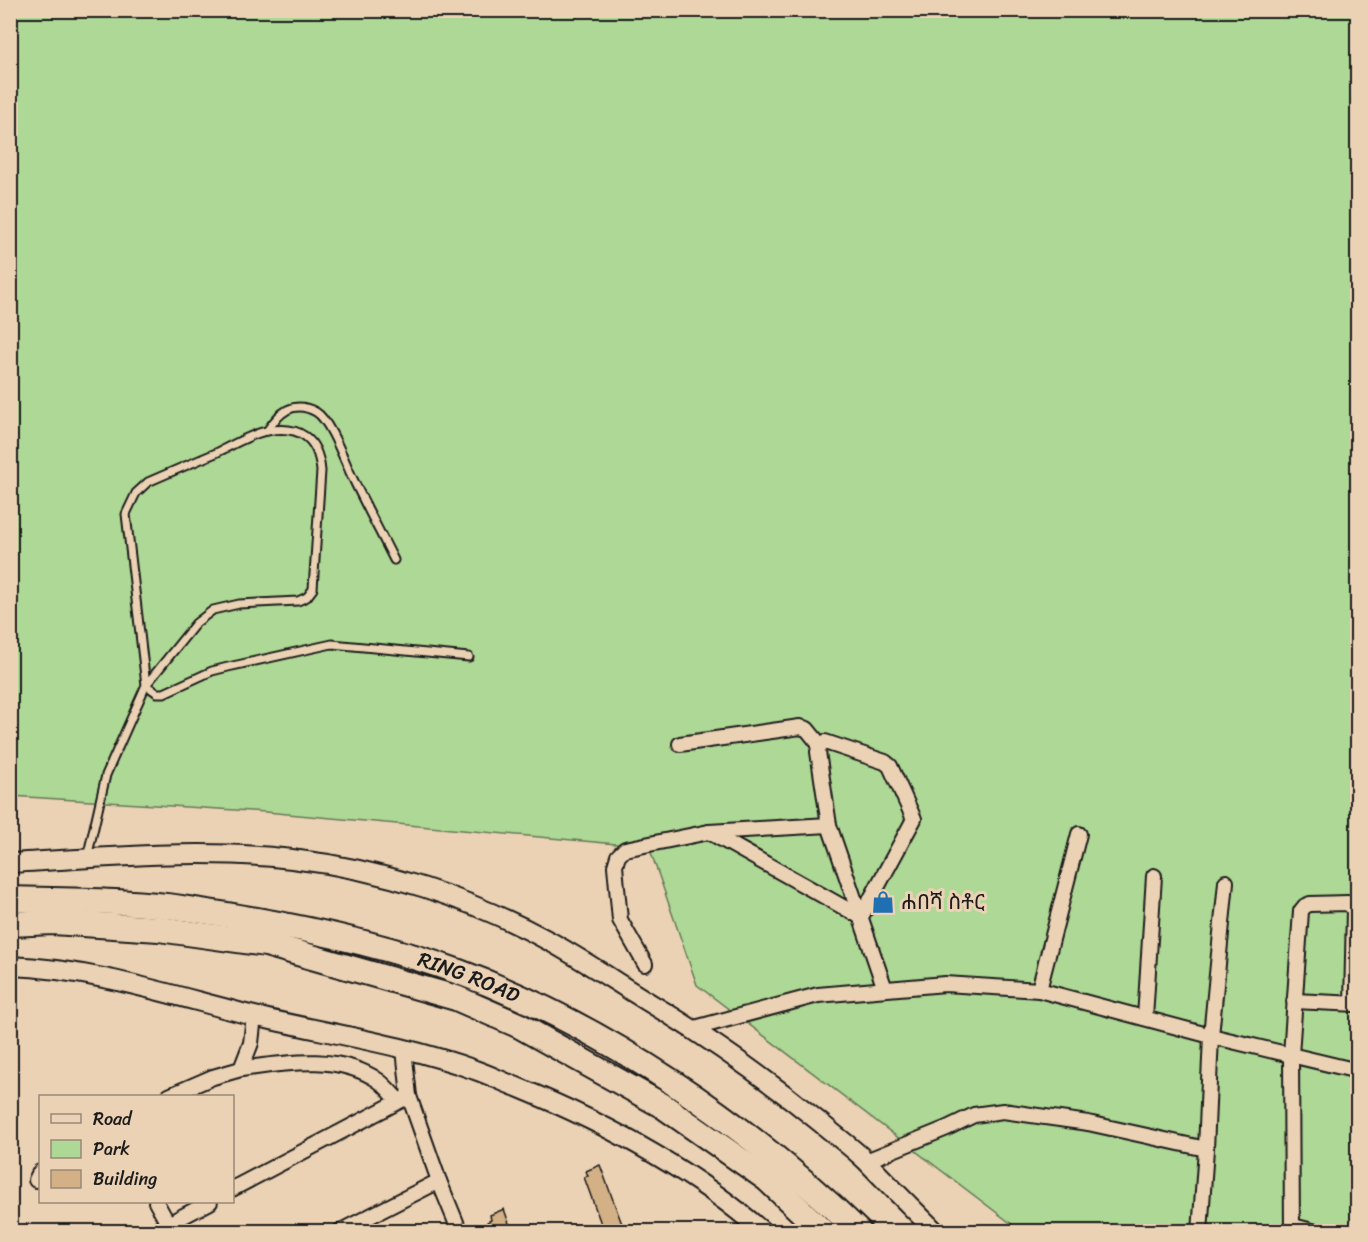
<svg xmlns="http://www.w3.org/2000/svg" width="1368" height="1242" font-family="Sriracha,'Noto Sans Ethiopic',sans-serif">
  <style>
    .green { fill: #aed895; stroke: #657a58; stroke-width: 1.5 }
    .building { fill: #d3b085; stroke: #1c1c1c; stroke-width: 1.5 }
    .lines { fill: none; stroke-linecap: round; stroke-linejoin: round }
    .lane-casing { stroke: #1c1c1c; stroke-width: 11 }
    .street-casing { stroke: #1c1c1c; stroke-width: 18 }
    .secondary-casing { stroke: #1c1c1c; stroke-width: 22 }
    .highway-casing { stroke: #1c1c1c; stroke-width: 28 }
    .lane { stroke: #ecd2b4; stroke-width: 7 }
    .street { stroke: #ecd2b4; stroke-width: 14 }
    .secondary { stroke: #ecd2b4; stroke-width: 18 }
    .highway { stroke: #ecd2b4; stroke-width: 24 }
    .labels { text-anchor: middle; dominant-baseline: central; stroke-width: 6; stroke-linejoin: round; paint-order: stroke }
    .poi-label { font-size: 21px; fill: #1c1c1c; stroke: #ecd2b4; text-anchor: start }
    .street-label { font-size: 21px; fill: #1c1c1c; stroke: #ecd2b4 }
  </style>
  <rect width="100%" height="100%" fill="#ecd2b4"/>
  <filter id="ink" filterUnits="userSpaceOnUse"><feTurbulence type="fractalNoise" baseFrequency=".0167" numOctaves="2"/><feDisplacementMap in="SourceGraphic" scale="12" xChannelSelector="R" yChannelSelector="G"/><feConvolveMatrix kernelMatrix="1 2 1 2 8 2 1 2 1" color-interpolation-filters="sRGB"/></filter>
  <g filter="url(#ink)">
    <!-- green -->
    <polygon class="green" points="10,11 1357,11 1357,1231 1021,1231 697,985 649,847 266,812 11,796"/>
    <!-- building -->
    <g class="building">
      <polygon points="600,1165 625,1232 604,1232 584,1177 588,1176 586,1171"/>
      <polygon points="504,1209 512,1232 491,1232 487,1222 491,1220 490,1215"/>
    </g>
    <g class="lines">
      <!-- lane casing -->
      <g class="lane-casing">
        <g id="lane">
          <path d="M267,431c12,-18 26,-32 49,-19 14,8 30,53 38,69 13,27 27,53 40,79"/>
          <path d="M87,858l19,-83 40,-90 50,-62 17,-13 26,-6 59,-3 9,-4 6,-8 8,-118c-3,-33 -21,-46 -54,-40 -15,2 -36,15 -51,22 -22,9 -45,19 -68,29l-12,11 -10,21 20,171 11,8h7l48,-22 16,-4 104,-23 137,13"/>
        </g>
      </g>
      <!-- street casing -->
      <g class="street-casing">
        <g id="street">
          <polyline points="680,744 800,727 807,729 820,745"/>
          <polyline points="709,832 861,917 914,819 890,766 885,762 825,742 820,745 818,752 829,825 885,989"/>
          <polyline points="645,964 620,920 615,866 618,856 625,849 709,832 829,825"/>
          <polyline points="1039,990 1079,834"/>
          <polyline points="1294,1001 1358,1004"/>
          <polyline points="1145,1018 1154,876"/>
          <polyline points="691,1029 818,995 945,984 1039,990 1211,1036 1358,1071"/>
          <polyline points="404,1049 409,1096 439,1181 460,1232"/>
          <path d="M241,1069c44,-6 98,-16 138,12 7,5 13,13 20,20"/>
          <polyline points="169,1096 213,1077 241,1069 251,1043 254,1016"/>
          <polyline points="866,1161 947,1128 974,1115 1003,1111 1088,1123 1206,1149"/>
          <polyline points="36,1180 40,1172"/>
          <polyline points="232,1189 409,1096"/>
          <polyline points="156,1202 172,1231"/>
          <polyline points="1293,1226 1316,1232"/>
          <polyline points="153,1232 210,1202"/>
          <polyline points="339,1232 439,1181"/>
          <polyline points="1200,1232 1206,1149 1211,1036 1226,882"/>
          <polyline points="1292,1232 1291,1055 1301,911 1305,906 1310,904 1348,903 1354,910 1352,1004"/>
        </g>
      </g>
      <!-- secondary casing -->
      <g class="secondary-casing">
        <g id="secondary">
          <path d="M10,863c94,-5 188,-15 282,-4 89,10 178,39 257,82 40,22 77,48 116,71 55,34 107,71 157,112 14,12 31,24 44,37 23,24 46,47 70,71"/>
          <path d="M10,966c83,3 161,29 240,49 75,18 153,29 225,55 15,5 28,12 42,17 88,36 175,82 246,145"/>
        </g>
      </g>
      <!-- highway casing -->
      <g class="highway-casing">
        <g id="highway">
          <path id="s1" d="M10,899c60,2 120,1 179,10 89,13 185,32 270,63 144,53 290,153 400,260"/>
          <polyline points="10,924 53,922 159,929 266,944 456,998 520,1026 663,1106 767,1179 823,1232"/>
        </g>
      </g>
      <!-- lane -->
      <use href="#lane" class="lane"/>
      <!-- street -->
      <use href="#street" class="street"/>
      <!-- secondary -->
      <use href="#secondary" class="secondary"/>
      <!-- highway -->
      <use href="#highway" class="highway"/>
    </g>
  </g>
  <!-- icons -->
  <defs>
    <g id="shop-bare" transform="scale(1.8)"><path d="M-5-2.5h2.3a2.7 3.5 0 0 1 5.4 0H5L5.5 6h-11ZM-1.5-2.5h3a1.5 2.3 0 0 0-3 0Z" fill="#1f6fb2" stroke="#ecd2b4" stroke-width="2.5" paint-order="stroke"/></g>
  </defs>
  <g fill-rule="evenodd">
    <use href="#shop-bare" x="883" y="902"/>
  </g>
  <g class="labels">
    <!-- poi labels -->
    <g class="poi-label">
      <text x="901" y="902">ሐበሻ ስቶር</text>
    </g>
    <!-- street labels -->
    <g class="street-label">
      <text stroke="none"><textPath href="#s1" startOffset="468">RING ROAD</textPath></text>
    </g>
  </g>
  <!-- margin -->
  <rect width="1368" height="1242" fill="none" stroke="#ecd2b4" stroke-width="36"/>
  <rect x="18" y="18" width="1332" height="1206" fill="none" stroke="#1c1c1c" stroke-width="2" filter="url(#ink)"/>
  <!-- legend -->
  <rect x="39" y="1095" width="195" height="108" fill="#ecd2b4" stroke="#998977" stroke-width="1.5"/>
  <rect x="51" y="1114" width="30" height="9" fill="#ecd2b4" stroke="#998977" stroke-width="1.5"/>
  <text x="93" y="1125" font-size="18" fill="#1c1c1c">Road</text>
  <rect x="51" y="1140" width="30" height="18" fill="#aed895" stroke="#998977" stroke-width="1.5"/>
  <text x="93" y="1155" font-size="18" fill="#1c1c1c">Park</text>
  <rect x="51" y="1170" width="30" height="18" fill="#d3b085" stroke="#998977" stroke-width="1.5"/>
  <text x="93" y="1185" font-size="18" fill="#1c1c1c">Building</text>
</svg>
